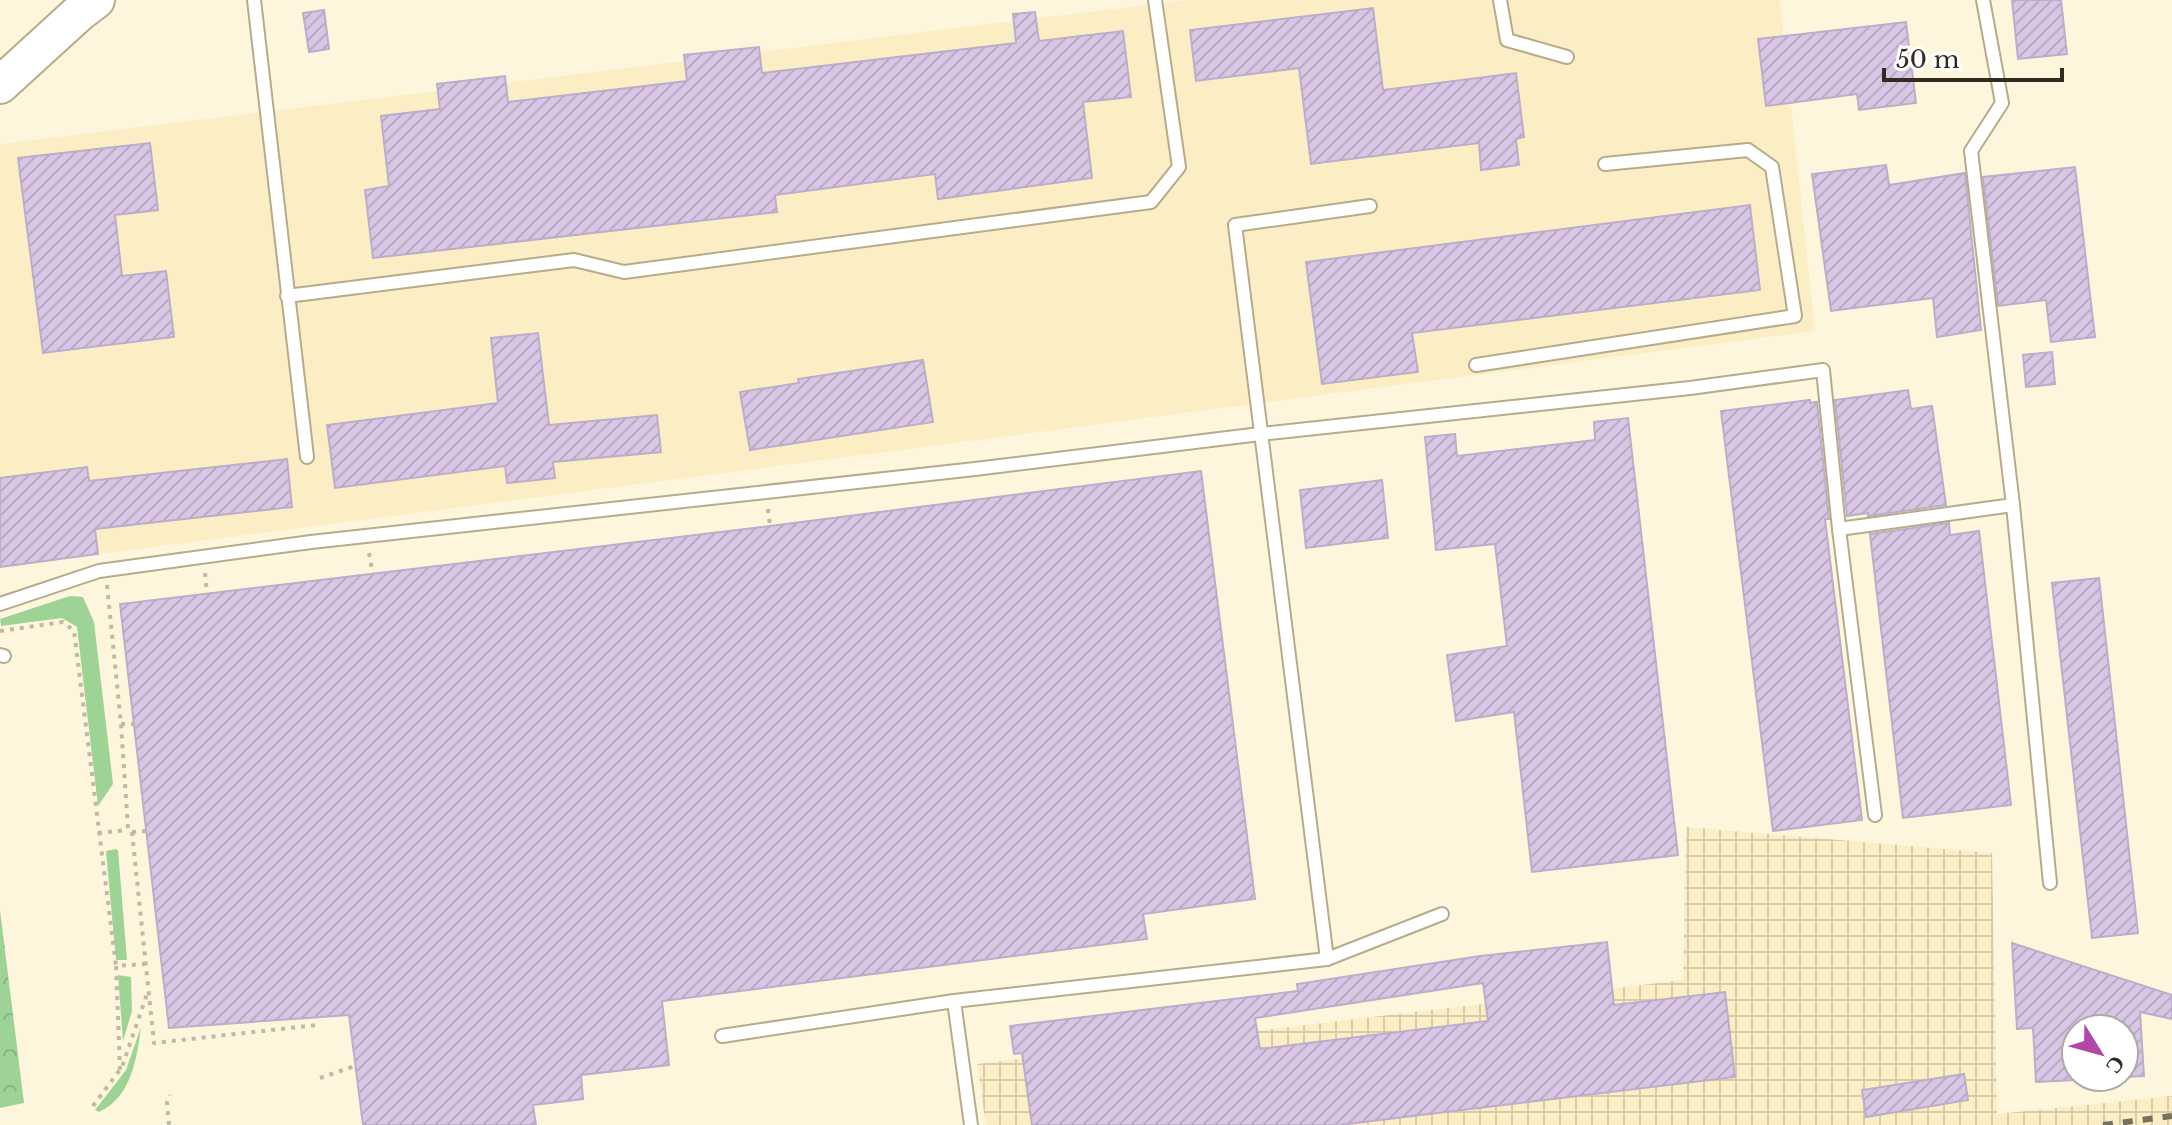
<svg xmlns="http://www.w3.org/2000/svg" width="2172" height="1125" font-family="'Libre Baskerville',serif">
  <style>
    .built { fill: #fbeec5 }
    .industrial { fill: url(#industrial-grid) }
    .green { fill: #9ed396 }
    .forest { fill: url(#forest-crowns) }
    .building { fill: url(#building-hatch); stroke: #bdadc9; stroke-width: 2; fill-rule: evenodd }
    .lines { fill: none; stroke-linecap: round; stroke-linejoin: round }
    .lane-casing { stroke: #b5ac8c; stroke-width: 16 }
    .secondary-casing { stroke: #b5ac8c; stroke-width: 40 }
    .path { stroke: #c0b9a3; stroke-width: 4; stroke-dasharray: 4 6; stroke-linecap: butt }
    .lane { stroke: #fff; stroke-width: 12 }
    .secondary { stroke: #fff; stroke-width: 36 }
    .rail { stroke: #76705f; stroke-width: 6; stroke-dasharray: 10 10; stroke-linecap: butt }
  </style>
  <defs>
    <pattern id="industrial-grid" width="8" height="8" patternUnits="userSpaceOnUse" patternTransform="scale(2)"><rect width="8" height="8" fill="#fbeec5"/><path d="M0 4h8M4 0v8" fill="none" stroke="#d7cca9"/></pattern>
    <pattern id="forest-crowns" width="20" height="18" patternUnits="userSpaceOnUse" patternTransform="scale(2)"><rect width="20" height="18" fill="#9ed396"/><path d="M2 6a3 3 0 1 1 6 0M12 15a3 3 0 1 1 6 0" fill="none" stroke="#88b581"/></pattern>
    <pattern id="building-hatch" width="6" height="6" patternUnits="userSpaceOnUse" patternTransform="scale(2)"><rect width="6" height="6" fill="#d8c6e4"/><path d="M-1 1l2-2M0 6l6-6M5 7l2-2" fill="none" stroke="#baaac3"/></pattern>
  </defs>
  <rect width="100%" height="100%" fill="#fef6dc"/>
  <!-- built -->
  <polygon class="built" points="1188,0 1780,0 1815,331 0,567 0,144"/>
  <!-- industrial -->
  <polygon class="industrial" points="1686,827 1992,853 1997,1114 2172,1096 2172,1125 986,1125 977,1064 1683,980"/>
  <!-- green -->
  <g class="green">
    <polygon points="70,596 83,597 94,622 113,784 98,806 77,627 62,618 1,626 0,619"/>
    <polygon points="116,849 118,850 127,960 116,960 106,851"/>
    <polygon points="118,975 131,977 132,1011 123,1041"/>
    <path d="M141,1027c-4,31 -10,71 -42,85l-4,-2 31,-40z"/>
  </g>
  <!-- forest -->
  <polygon class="forest" points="0,910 24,1103 0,1108"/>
  <!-- building -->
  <g class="building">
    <polygon points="2012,0 2061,0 2067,54 2018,59"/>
    <polygon points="1373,8 1383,90 1516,73 1524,137 1516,139 1519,165 1481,170 1479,143 1311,164 1299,68 1196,81 1190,30"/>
    <polygon points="324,10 329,49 309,52 303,13"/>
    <polygon points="1035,12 1039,41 1123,31 1131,97 1083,102 1092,178 938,199 935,174 775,195 777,212 373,258 365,190 389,186 381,116 440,109 437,84 505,76 508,102 687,81 684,55 759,47 762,73 1016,43 1013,14"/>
    <polygon points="1906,22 1916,103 1859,110 1857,94 1766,106 1758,39"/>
    <polygon points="150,143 158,210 115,215 122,276 166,271 174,337 43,353 18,158"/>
    <polygon points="1886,165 1889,185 1965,173 1981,330 1937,337 1933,298 1831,311 1812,174"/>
    <polygon points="2075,167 2095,337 2051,342 2046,300 1998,306 1983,177"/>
    <polygon points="1750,205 1760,290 1412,333 1418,372 1322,384 1306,262"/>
    <polygon points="538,333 549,425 657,415 661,452 553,462 555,478 507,483 505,466 335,488 327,425 498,403 491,338"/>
    <polygon points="2052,352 2055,384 2026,387 2023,355"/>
    <polygon points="923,360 933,422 750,450 740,392 799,383 798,379"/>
    <polygon points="1908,390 1911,409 1932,406 1946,505 1868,516 1868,513 1847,516 1835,400"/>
    <polygon points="1810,400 1810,403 1817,402 1829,519 1825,519 1862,820 1773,831 1721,411"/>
    <polygon points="1628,418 1678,855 1532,872 1514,712 1456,721 1447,655 1507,646 1495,544 1436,550 1425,437 1455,434 1457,456 1595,440 1594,422"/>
    <polygon points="287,459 292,507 95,529 98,554 0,567 0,478 87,467 89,481"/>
    <polygon points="1201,471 1255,899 1143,914 1147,939 662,1001 669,1065 581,1075 583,1099 533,1105 536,1125 363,1125 349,1015 169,1028 120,604 770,526"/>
    <polygon points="1382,480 1388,538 1306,548 1300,490"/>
    <polygon points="1949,523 1950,535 1979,531 2011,805 1903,818 1870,534"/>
    <polygon points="2099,578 2138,933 2092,938 2052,583"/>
    <path d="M1607,942l7,63 111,-13 10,85 -396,48h-307l-10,-72 -8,1 -4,-28 288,-35 -1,-7 183,-28zM1483,983l5,38 -228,28 -5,-31z"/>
    <polygon points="2012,943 2172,995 2172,1019 2140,1012 2144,1076 2124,1077 2124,1021 2076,1025 2076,1080 2036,1082 2033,1028 2017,1029"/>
    <polygon points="1964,1074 1968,1100 1866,1117 1862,1090"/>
  </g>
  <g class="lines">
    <!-- lane casing -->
    <g class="lane-casing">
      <g id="lane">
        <polyline points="254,0 307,457"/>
        <polyline points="1500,0 1507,40 1567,57"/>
        <polyline points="287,296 574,260 624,272 1151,202 1179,167 1155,0"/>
        <polyline points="1476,365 1795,316 1772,167 1748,150 1605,164"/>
        <polyline points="2013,505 2050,883"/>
        <polyline points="1839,529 1875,815"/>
        <polyline points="0,604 99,571 311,542 975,469 1260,434 1690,388 1823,370 1839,529 2013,505 1971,151 2002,103 1983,0"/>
        <polyline points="0,655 4,656"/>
        <polyline points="1327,959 1442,914"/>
        <polyline points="722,1036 954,1001"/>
        <polyline points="971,1125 954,1001 1327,959 1235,225 1370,206"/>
      </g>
    </g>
    <!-- secondary casing -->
    <g class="secondary-casing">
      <polyline id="secondary" points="0,85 80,12 96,0"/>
    </g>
    <!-- path -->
    <g class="path">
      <polyline points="768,509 770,526"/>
      <polyline points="369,553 373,575"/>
      <polyline points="205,573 207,594"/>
      <polyline points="107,585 121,724 128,829 132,832 154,1043 317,1025"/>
      <polyline points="0,631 63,622 74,631 116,966"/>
      <polyline points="121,724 133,724"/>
      <polyline points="132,832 147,831"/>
      <polyline points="98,833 127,830"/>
      <polyline points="120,1070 116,966 145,964"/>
      <polyline points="320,1078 355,1066"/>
      <polyline points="93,1106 122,1067 147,994"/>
      <polyline points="169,1125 167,1103 170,1095"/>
    </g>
    <!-- lane -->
    <use href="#lane" class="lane"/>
    <!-- secondary -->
    <use href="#secondary" class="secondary"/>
    <!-- rail -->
    <polyline class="rail" points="2103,1125 2172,1116"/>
  </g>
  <!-- north arrow -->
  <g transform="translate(2100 1053) rotate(127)"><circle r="38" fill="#ffffff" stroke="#acaba5" stroke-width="2"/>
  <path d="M0-6L14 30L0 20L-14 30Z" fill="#b148a9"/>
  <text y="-12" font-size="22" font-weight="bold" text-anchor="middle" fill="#302c1f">С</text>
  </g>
  <!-- scale -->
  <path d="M1884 68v12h178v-12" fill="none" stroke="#302c1f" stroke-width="4"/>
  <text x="1896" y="68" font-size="24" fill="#302c1f" stroke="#ffffff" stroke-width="6" paint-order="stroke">50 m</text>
</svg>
